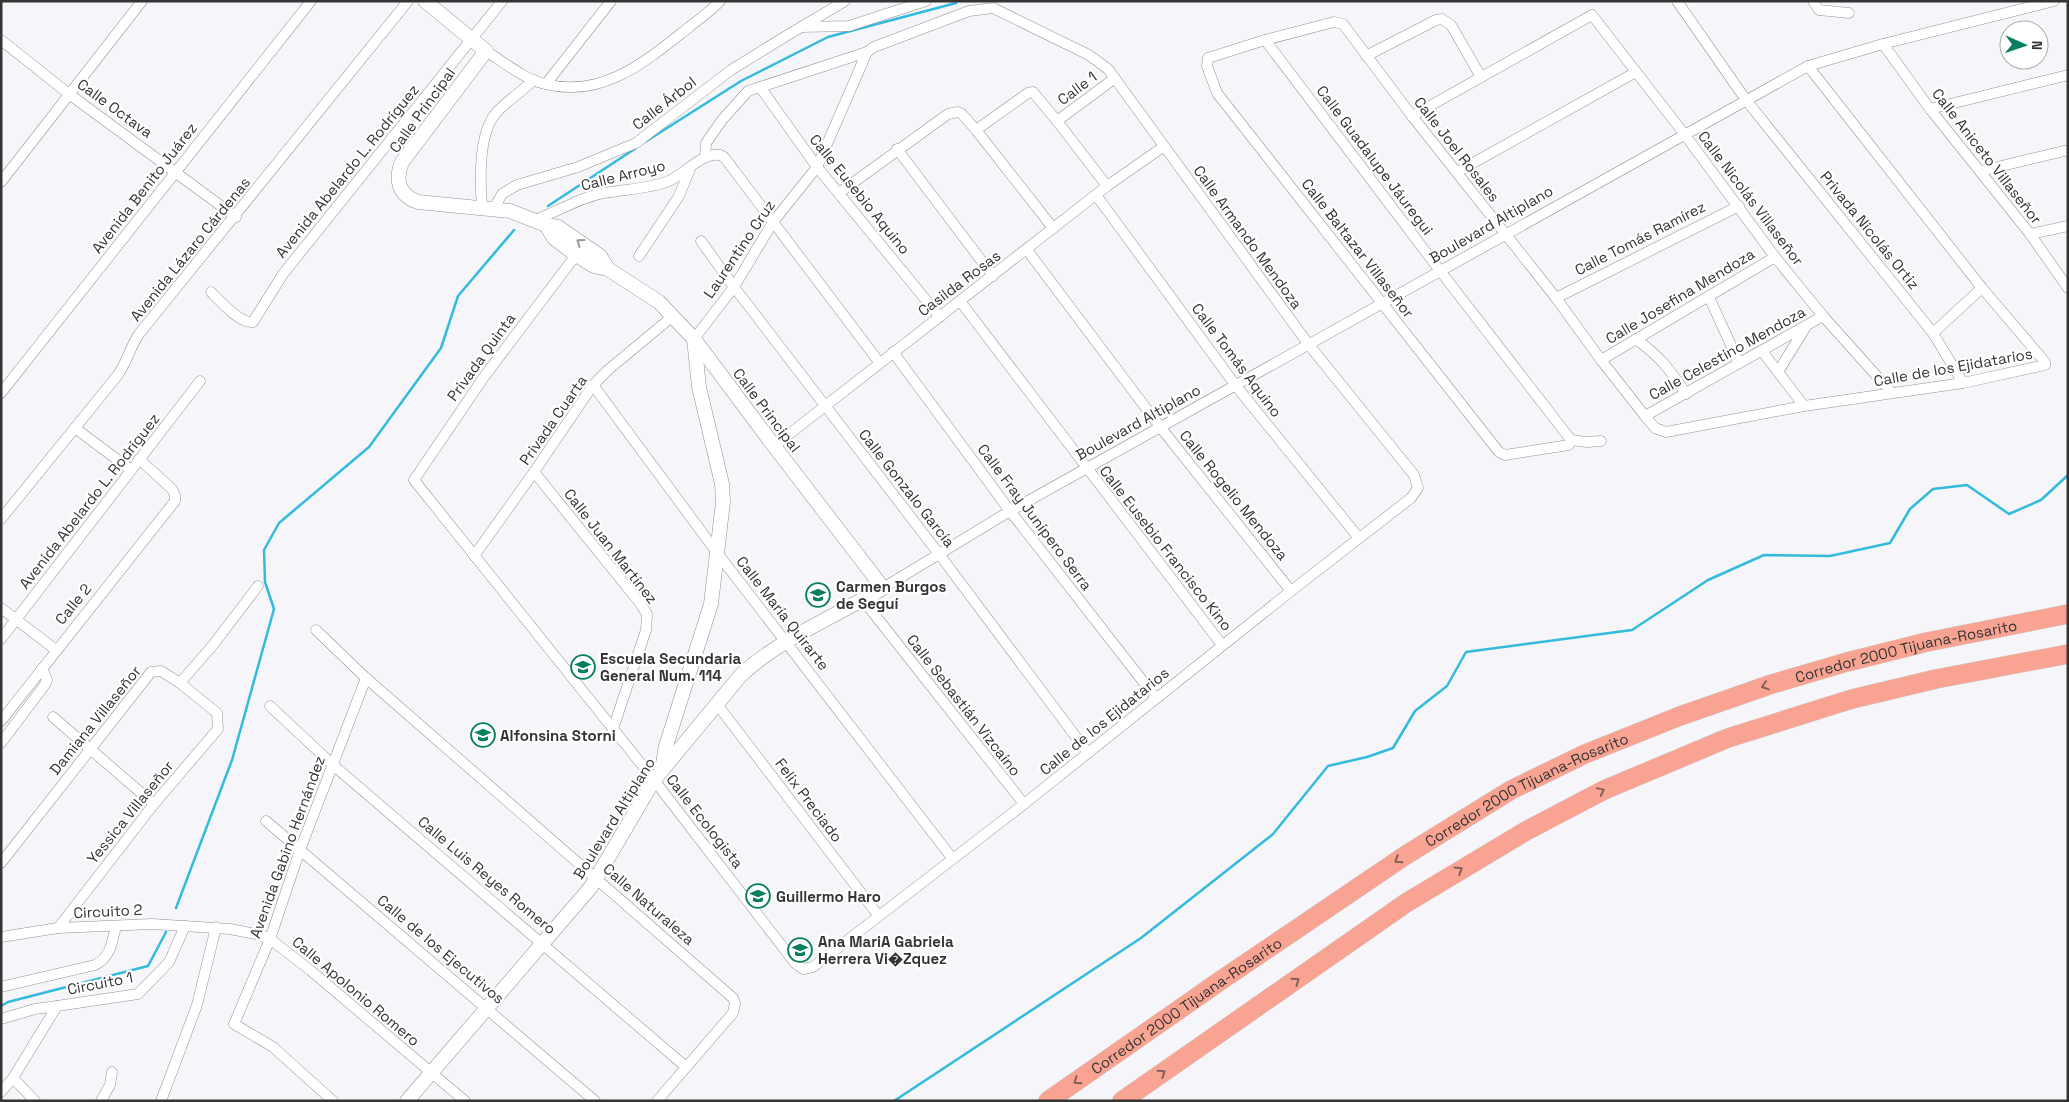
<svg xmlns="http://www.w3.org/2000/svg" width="2069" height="1102" font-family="'Space Grotesk',sans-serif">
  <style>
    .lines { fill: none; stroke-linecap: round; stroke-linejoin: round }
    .stream { stroke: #3bd; stroke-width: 2.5 }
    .street-casing { stroke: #939296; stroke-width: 11 }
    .secondary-casing { stroke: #939296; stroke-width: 15 }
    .highway-casing { stroke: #d2d2d3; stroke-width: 20 }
    .street { stroke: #fff; stroke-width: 10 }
    .secondary { stroke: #fff; stroke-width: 14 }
    .highway { stroke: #f9a492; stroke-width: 19 }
    .oneway { stroke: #9a9a9a }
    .oneway2 { stroke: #83615a }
    .labels { text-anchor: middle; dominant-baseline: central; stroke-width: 4.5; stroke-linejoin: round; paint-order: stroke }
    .street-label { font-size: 15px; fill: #343435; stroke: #fff }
    .poi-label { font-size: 15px; font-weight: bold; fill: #343435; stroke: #fff; text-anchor: start }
  </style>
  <rect width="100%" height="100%" fill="#f6f5f9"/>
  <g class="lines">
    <!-- stream -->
    <g class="stream">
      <polyline points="645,142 741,81 828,37 956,3"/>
      <polyline points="548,206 636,148"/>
      <polyline points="176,908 232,760 274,609 265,582 264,550 279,523 369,447 441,348 458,296 514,230"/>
      <polyline points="1,1006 8,1002 148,966 166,932"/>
      <polyline points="894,1101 1141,938 1273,834 1328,766 1367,757 1393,748 1415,711 1447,686 1466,652 1632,630 1708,580 1764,555 1830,556 1890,543 1910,509 1933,489 1967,485 2009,514 2041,500 2068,475"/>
    </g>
    <!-- street casing -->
    <g class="street-casing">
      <g id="street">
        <polyline points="1677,1 1746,100 1933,333 1963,383"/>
        <polyline points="1813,1 1819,10 1849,13"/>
        <polyline points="801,27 849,26 926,1"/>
        <polyline points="1,40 69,94 236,217"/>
        <polyline points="1265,40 1441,272 1571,440"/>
        <polyline points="1883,44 1930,109 2030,234 2068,288"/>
        <path d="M486,51c19,12 38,28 59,33 58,15 101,-23 143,-56 11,-9 22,-16 32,-27"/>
        <polyline points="1366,56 1436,20 1442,19 1451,25 1481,77"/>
        <polyline points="546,84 611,1"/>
        <polyline points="760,87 817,167 940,317"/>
        <polyline points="1930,109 2068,75"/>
        <polyline points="1412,116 1592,15 1685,135 1775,257 1823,316 1892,393"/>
        <polyline points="1057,121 1115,78"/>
        <polyline points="976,130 1028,93 1033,92 1057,121 1107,186"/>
        <polyline points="897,149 993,276"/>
        <polyline points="705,157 706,143 722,120 748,91 867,52"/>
        <polyline points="1981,171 2068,150"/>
        <polyline points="1457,172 1636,72"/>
        <polyline points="1,182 142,1"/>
        <polyline points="839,193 948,114 958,112 962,114 976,130 1053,228"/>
        <polyline points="1096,195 1236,386 1359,538"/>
        <path d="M482,207c-2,-25 -4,-73 14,-94 11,-12 26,-22 38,-33"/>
        <polyline points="494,208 502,194 517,185 578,167 636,143 731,70 786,36 845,1"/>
        <path d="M536,220c22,-9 45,-23 68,-27 22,-4 45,-4 65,-12 17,-8 32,-28 51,-26l4,2 155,205"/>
        <polyline points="2030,234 2068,226"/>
        <polyline points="701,241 734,287 939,554 1088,753"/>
        <polyline points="1027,250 1161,428 1291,591"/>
        <polyline points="576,255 484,377 414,480 654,780 795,963 803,969 813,967 1024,804 1291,591 1411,498 1418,488 1414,475 1309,345 1108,69 1089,55 993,8 969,11 874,47 867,52 817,167 773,222 734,287 694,339"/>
        <polyline points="639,256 679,196 690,169"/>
        <path d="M211,292c9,9 29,32 42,30l30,-48 219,-273"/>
        <polyline points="1709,297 1739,363"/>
        <polyline points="1556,298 1739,206"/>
        <polyline points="960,301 1222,645"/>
        <polyline points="1933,333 1982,288"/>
        <path d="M1636,339c24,18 34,30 50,55"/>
        <polyline points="1762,351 1804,406"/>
        <polyline points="893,352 1010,511 1156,698"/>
        <polyline points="1601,360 1775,257"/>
        <polyline points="1778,372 1805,328"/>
        <polyline points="593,385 718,554 952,858"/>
        <polyline points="1,393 311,1"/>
        <polyline points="1645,416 1823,316"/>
        <polyline points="75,428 131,470"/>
        <polyline points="1571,440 1569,445 1505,455 1499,452 1217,93 1207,66 1208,58 1265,40 1334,22 1343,24 1412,116 1556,298 1601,360 1645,416 1655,428 1666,432 1804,406 1963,383 2045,365 2045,362 1982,288 1808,66"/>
        <polyline points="1571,440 1587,442 1601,441"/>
        <polyline points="774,446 1107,186 1163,147"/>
        <polyline points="534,472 640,603 647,614 646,630 613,729"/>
        <path d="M1,519l116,-143c10,-13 13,-29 22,-42l269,-333"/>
        <polyline points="474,556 534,472 593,385 608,370 673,316"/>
        <polyline points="883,588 1010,511 1808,66 1883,44 2054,1"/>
        <polyline points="863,600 1024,804"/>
        <polyline points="1,608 56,650"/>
        <polyline points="316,630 366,678 733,998 735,1003 733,1013 657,1101"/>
        <polyline points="1,639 200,381"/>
        <polyline points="716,703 878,915"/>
        <polyline points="270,706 333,765 686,1067"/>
        <polyline points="53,717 154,804"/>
        <polyline points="1,721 175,501 175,495 172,489 139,459"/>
        <polyline points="1,743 44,686 47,680 42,668"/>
        <polyline points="266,821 595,1101"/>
        <polyline points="1,863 151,672 161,671 180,683 213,645 258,586"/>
        <polyline points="58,928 154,804 218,729 217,713 180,683"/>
        <polyline points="1,937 58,928 152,924 230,929 260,935 270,939 310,970 465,1101"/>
        <path d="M1,987l94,-22c16,-8 17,-23 21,-39"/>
        <polyline points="1,1019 35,1009 57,1006"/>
        <polyline points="13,1078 35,1101"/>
        <polyline points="1,1092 13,1078 57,1006 138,994 169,962 185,926"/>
        <polyline points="101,1101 110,1085 112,1072"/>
        <polyline points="161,1101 197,1005 216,927"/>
        <polyline points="333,1101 273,1047 234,1024 270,939 300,850 366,678"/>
      </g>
    </g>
    <!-- secondary casing -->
    <g class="secondary-casing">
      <g id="secondary">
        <path d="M425,1l61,50 -84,111c-7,17 -4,33 16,40l92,9 36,14 12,2 42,29 8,13"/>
        <polyline points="662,769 666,746 711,604 723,502 722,484 699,387 694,339"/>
        <path d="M407,1101l184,-214 63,-107 87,-105c40,-37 95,-59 142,-87l-109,-142 -80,-107 -35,-37 -51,-33 -14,-3 -18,-11 -22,-17 -8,-13"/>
      </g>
    </g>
    <!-- highway casing -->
    <g class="highway-casing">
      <g id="highway">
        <path id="s1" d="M1048,1101l172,-120 186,-126 105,-65 74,-36 95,-38 92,-32 75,-22 80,-20 141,-28"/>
        <polyline points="1122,1101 1406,903 1526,831 1604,790 1728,738 1852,699 1936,679 2068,654"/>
      </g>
    </g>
    <!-- street -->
    <use href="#street" class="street"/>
    <!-- secondary -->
    <use href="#secondary" class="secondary"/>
    <!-- highway -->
    <use href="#highway" class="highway"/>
  </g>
  <!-- one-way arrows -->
  <defs><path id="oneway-chevron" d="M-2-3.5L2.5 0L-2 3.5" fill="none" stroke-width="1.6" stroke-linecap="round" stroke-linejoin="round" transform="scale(1.25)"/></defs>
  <use class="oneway" href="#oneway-chevron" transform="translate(580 242) rotate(-144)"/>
  <g class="oneway2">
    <use href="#oneway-chevron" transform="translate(1765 686) rotate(161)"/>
    <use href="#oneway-chevron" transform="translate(1601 791) rotate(-26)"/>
    <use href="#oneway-chevron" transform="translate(1398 860) rotate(147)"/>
    <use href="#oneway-chevron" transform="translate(1459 870) rotate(-32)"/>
    <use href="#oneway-chevron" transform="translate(1296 981) rotate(-35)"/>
    <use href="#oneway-chevron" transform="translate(1162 1073) rotate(-34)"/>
    <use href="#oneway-chevron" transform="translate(1077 1081) rotate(145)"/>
  </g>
  <!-- icons -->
  <defs>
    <g id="school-ring" transform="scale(1.25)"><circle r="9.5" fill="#fff" stroke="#067f5e" stroke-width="1.5"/><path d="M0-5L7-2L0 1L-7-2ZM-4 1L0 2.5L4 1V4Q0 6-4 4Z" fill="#067f5e"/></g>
  </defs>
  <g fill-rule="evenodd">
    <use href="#school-ring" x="818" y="595"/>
    <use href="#school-ring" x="583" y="667"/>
    <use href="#school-ring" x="483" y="735"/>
    <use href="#school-ring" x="758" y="896"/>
    <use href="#school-ring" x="800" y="950"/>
  </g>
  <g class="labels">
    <!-- street labels -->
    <g class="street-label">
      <text transform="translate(1077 88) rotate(-37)">Calle 1</text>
      <text transform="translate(664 103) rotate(-38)">Calle Árbol</text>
      <text transform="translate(115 108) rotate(36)">Calle Octava</text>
      <text transform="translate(422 110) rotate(-54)">Calle Principal</text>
      <text transform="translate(1457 149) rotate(52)">Calle Joel Rosales</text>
      <text transform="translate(1987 156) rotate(52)">Calle Aniceto Villaseñor</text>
      <text transform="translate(1375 160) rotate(53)">Calle Guadalupe Jáuregui</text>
      <text transform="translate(347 171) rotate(-51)">Avenida Abelardo L. Rodríguez</text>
      <text transform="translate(623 175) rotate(-14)">Calle Arroyo</text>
      <text transform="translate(144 188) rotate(-52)">Avenida Benito Juárez</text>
      <text transform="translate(860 194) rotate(51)">Calle Eusebio Aquino</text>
      <text transform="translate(1751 198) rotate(53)">Calle Nicolás Villaseñor</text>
      <text transform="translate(1491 224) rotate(-30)">Boulevard Altiplano</text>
      <text transform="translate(1870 230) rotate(51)">Privada Nicolás Ortiz</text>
      <text transform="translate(1248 237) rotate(54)">Calle Armando Mendoza</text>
      <text transform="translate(1640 238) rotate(-27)">Calle Tomás Ramírez</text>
      <text transform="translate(1358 248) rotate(52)">Calle Baltazar Villaseñor</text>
      <text transform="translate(190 249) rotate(-51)">Avenida Lázaro Cárdenas</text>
      <text transform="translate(739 249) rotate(-56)">Laurentino Cruz</text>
      <text transform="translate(959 283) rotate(-37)">Casilda Rosas</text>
      <text transform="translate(1680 296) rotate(-31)">Calle Josefina Mendoza</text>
      <text transform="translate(1727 353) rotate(-29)">Calle Celestino Mendoza</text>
      <text transform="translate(481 357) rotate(-54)">Privada Quinta</text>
      <text transform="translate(1237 360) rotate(53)">Calle Tomás Aquino</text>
      <text transform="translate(1953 367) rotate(-10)">Calle de los Ejidatarios</text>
      <text transform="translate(767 410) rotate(53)">Calle Principal</text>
      <text transform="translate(553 420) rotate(-55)">Privada Cuarta</text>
      <text transform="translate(1138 422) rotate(-29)">Boulevard Altiplano</text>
      <text transform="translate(907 488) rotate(52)">Calle Gonzalo García</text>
      <text transform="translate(1234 495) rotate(51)">Calle Rogelio Mendoza</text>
      <text transform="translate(89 501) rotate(-52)">Avenida Abelardo L. Rodríguez</text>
      <text transform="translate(1035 517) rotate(53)">Calle Fray Junípero Serra</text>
      <text transform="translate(611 546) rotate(52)">Calle Juan Martínez</text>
      <text transform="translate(1166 548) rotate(52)">Calle Eusebio Francisco Kino</text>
      <text transform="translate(73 604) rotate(-51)">Calle 2</text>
      <text transform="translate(783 613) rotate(52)">Calle María Quirarte</text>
      <text stroke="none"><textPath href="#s1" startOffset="978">Corredor 2000 Tijuana-Rosarito</textPath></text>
      <text transform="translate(964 705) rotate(52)">Calle Sebastián Vizcaíno</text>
      <text transform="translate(95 720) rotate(-51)">Damiana Villaseñor</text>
      <text transform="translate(1104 721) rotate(-39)">Calle de los Ejidatarios</text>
      <text stroke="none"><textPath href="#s1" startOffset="572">Corredor 2000 Tijuana-Rosarito</textPath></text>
      <text transform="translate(809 800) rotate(53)">Felix Preciado</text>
      <text transform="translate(130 812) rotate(-51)">Yessica Villaseñor</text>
      <text transform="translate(614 818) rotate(-58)">Boulevard Altiplano</text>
      <text transform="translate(705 821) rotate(52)">Calle Ecologista</text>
      <text transform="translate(287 847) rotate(-70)">Avenida Gabino Hernández</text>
      <text transform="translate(487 875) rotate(40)">Calle Luis Reyes Romero</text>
      <text transform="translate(649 904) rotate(41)">Calle Naturaleza</text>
      <text transform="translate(108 911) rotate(-3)">Circuito 2</text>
      <text transform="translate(441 949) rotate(40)">Calle de los Ejecutivos</text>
      <text transform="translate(100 983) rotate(-11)">Circuito 1</text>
      <text transform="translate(356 991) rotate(40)">Calle Apolonio Romero</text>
      <text stroke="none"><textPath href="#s1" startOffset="168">Corredor 2000 Tijuana-Rosarito</textPath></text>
    </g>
    <!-- poi labels -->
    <g class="poi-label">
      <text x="836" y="586">Carmen Burgos<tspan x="836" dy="17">de Seguí</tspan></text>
      <text x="600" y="658">Escuela Secundaria<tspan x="600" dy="17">General Num. 114</tspan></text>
      <text x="500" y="735">Alfonsina Storni</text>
      <text x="776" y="896">Guillermo Haro</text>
      <text x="818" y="941">Ana MariA Gabriela<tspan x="818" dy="17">Herrera Vi�Zquez</tspan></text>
    </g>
  </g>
  <!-- border -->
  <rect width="2069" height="1102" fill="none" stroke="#343435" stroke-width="5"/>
  <!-- north arrow -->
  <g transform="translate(2024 45) rotate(92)"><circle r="24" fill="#ffffff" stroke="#aeaeae"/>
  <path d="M0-4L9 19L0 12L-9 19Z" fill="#067f5e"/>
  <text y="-8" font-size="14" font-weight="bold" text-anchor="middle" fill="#343435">N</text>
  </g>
</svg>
